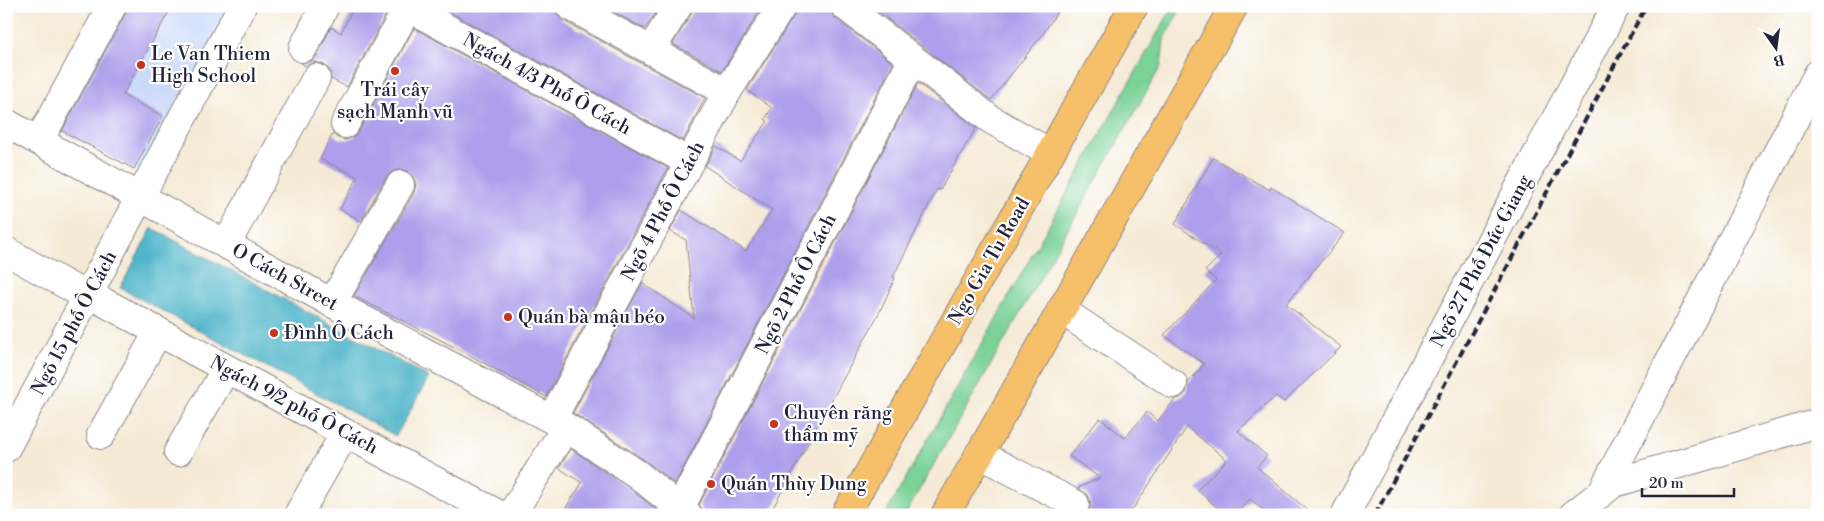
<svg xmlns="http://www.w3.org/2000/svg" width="1824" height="521" font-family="'Libre Bodoni',serif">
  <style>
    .built { fill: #cddbfa }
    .green { fill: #7ad298; stroke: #4e7a6a }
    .water { fill: #4ab3c8; stroke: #366a82 }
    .building { fill: #ad9feb }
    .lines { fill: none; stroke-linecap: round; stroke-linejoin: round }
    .minor-casing { stroke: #8c8688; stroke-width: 30 }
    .major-casing { stroke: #8c8688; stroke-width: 30 }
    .minor { stroke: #fff; stroke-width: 28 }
    .major { stroke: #f6c06b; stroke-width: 28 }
    .rail { stroke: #22223b; stroke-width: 4; stroke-dasharray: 8 4; stroke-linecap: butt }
    .poi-dot { fill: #c8321e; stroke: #fff; stroke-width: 2 }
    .labels { text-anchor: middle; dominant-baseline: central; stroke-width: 4.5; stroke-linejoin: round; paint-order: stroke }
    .poi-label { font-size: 19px; fill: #22223b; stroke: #fff; text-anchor: start }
    .street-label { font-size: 19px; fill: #22223b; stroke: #fff }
  </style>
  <rect width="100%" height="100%" fill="#fff"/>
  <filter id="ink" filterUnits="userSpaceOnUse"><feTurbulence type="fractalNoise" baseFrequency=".02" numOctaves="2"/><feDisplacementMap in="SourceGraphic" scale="10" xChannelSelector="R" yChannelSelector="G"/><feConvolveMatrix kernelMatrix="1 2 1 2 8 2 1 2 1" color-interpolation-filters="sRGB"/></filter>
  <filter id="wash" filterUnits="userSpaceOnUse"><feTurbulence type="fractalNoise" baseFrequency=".0096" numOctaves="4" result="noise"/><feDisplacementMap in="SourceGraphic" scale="20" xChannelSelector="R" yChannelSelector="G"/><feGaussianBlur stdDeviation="1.12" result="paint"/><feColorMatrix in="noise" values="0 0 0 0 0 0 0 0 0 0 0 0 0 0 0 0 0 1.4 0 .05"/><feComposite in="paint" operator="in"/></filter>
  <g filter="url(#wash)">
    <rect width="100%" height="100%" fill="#f5ead5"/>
    <!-- built -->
    <polygon class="built" points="113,6 233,6 142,174 50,124"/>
    <!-- green -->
    <polygon class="green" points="1173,6 1182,6 1164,40 1161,66 905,515 885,515"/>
    <!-- water -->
    <polygon class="water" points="152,228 429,377 396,436 120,288"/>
    <g id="blocks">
      <!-- building -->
      <g class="building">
        <polygon points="128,6 172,6 123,95 163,116 134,169 62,131 126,13"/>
        <polygon points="354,6 390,7 347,87 331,79 330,70 323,64 315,62 306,66 301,63 311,61 317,56 331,27 341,33"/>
        <polygon points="439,6 554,6 557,14 562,20 705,98 683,141"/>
        <polygon points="603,6 660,6 645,29"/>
        <polygon points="694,6 763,6 722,71 673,44 691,14"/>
        <polygon points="798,6 830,6 831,12 835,18 893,63 675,484 646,461 573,413 642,283 694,318 686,240 670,231 681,210 746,251 772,210 705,166 716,146 740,161 768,121 765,119 772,108 747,90 795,14"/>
        <polygon points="871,6 1061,6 1043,34 991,100"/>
        <polygon points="414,28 668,168 546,397 464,352 354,296 414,193 416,184 413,177 407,171 400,169 392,172 386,177 361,221 340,209 358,177 320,159 333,134 338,138 346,140 354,137 359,131"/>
        <polygon points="918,83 976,128 940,190 937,189 893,277 895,278 879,313 769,515 703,515 702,509 699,505"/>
        <polygon points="1213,158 1270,190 1271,187 1345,233 1286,304 1341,347 1284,402 1276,396 1238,431 1267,456 1257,467 1313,515 1270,515 1250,499 1235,515 1226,515 1197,490 1227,460 1187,427 1129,515 1086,515 1089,511 1091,503 1088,495 1078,488 1100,478 1069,456 1100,418 1125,438 1147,412 1158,421 1175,399 1180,398 1186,393 1188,383 1204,364 1164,335 1216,280 1205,271 1221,255 1175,224"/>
        <polygon points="571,449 628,487 663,515 561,515 582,483 559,468"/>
      </g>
    </g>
  </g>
  <g filter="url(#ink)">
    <use href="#blocks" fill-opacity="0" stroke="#8c8688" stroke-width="1"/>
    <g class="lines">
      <!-- minor casing -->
      <g class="minor-casing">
        <g id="minor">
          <polyline points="406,6 689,162"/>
          <polyline points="570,6 727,92"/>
          <polyline points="845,6 990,119 1050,153"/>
          <polyline points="303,48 325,6"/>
          <polyline points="651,50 678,6"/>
          <polyline points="6,123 332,303 566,427 637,474 688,515"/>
          <polyline points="345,124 408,7"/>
          <polyline points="39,141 112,6"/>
          <polyline points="226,245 316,78"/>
          <polyline points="6,251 88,297"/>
          <polyline points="89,294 345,433 500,515"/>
          <polyline points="332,303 400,185"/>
          <polyline points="1061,310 1173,384"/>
          <polyline points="552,419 727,92 782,6"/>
          <polyline points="101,435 158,332"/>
          <polyline points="6,448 242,6"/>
          <polyline points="178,452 226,369"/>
          <polyline points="979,454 1075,504"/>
          <polyline points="1602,492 1818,74"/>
          <polyline points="680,508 913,59"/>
          <polyline points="298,515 345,433"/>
          <polyline points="511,515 566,427"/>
          <polyline points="1345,515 1616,6"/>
          <polyline points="1573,515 1614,483 1818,423"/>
        </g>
      </g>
      <!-- major casing -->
      <g class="major-casing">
        <g id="major">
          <polyline points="845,515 1134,6"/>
          <polyline points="945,515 1234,6"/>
        </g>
      </g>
      <!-- minor -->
      <use href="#minor" class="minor"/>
      <!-- major -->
      <use href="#major" class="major"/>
      <!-- rail -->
      <polyline class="rail" points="1375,515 1646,6"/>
    </g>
  </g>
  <!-- markers -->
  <g class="poi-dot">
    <circle cx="141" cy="65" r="5"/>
    <circle cx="395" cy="71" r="5"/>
    <circle cx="508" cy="317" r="5"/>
    <circle cx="274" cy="333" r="5"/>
    <circle cx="774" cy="424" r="5"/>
    <circle cx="711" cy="484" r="5"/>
  </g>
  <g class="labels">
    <!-- poi labels -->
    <g class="poi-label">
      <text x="151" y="54">Le Van Thiem<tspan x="151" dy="22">High School</tspan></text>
      <text x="395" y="90" text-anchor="middle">Trái cây<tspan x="395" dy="22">sạch Mạnh vũ</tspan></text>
      <text x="518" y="317">Quán bà mậu béo</text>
      <text x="284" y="333">Đình Ô Cách</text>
      <text x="784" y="413">Chuyên răng<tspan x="784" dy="22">thẩm mỹ</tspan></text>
      <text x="721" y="484">Quán Thùy Dung</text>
    </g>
    <!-- street labels -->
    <g class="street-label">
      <text transform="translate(547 84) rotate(29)">Ngách 4/3 Phố Ô Cách</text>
      <text transform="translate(663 211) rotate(-62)">Ngõ 4 Phố Ô Cách</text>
      <text transform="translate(989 261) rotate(-60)">Ngo Gia Tu Road</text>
      <text transform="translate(1481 261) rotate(-62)">Ngõ 27 Phố Đức Giang</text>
      <text transform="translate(285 277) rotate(29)">O Cách Street</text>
      <text transform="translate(796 284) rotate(-63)">Ngõ 2 Phố Ô Cách</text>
      <text transform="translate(74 323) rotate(-62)">Ngõ 15 phố Ô Cách</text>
      <text transform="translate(294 405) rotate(28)">Ngách 9/2 phố Ô Cách</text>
    </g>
  </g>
  <!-- margin -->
  <rect width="1824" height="521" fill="none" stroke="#fff" stroke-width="25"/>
  <!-- north arrow -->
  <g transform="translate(1776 48) rotate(166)" stroke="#ffffff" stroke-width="4" paint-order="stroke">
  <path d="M0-4L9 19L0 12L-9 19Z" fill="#22223b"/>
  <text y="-8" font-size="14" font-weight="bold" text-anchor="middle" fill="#22223b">B</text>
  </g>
  <!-- scale -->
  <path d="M1642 488v8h92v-8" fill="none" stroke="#22223b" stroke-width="2.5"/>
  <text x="1649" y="488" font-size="15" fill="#22223b" stroke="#ffffff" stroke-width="4" paint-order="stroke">20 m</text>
</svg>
